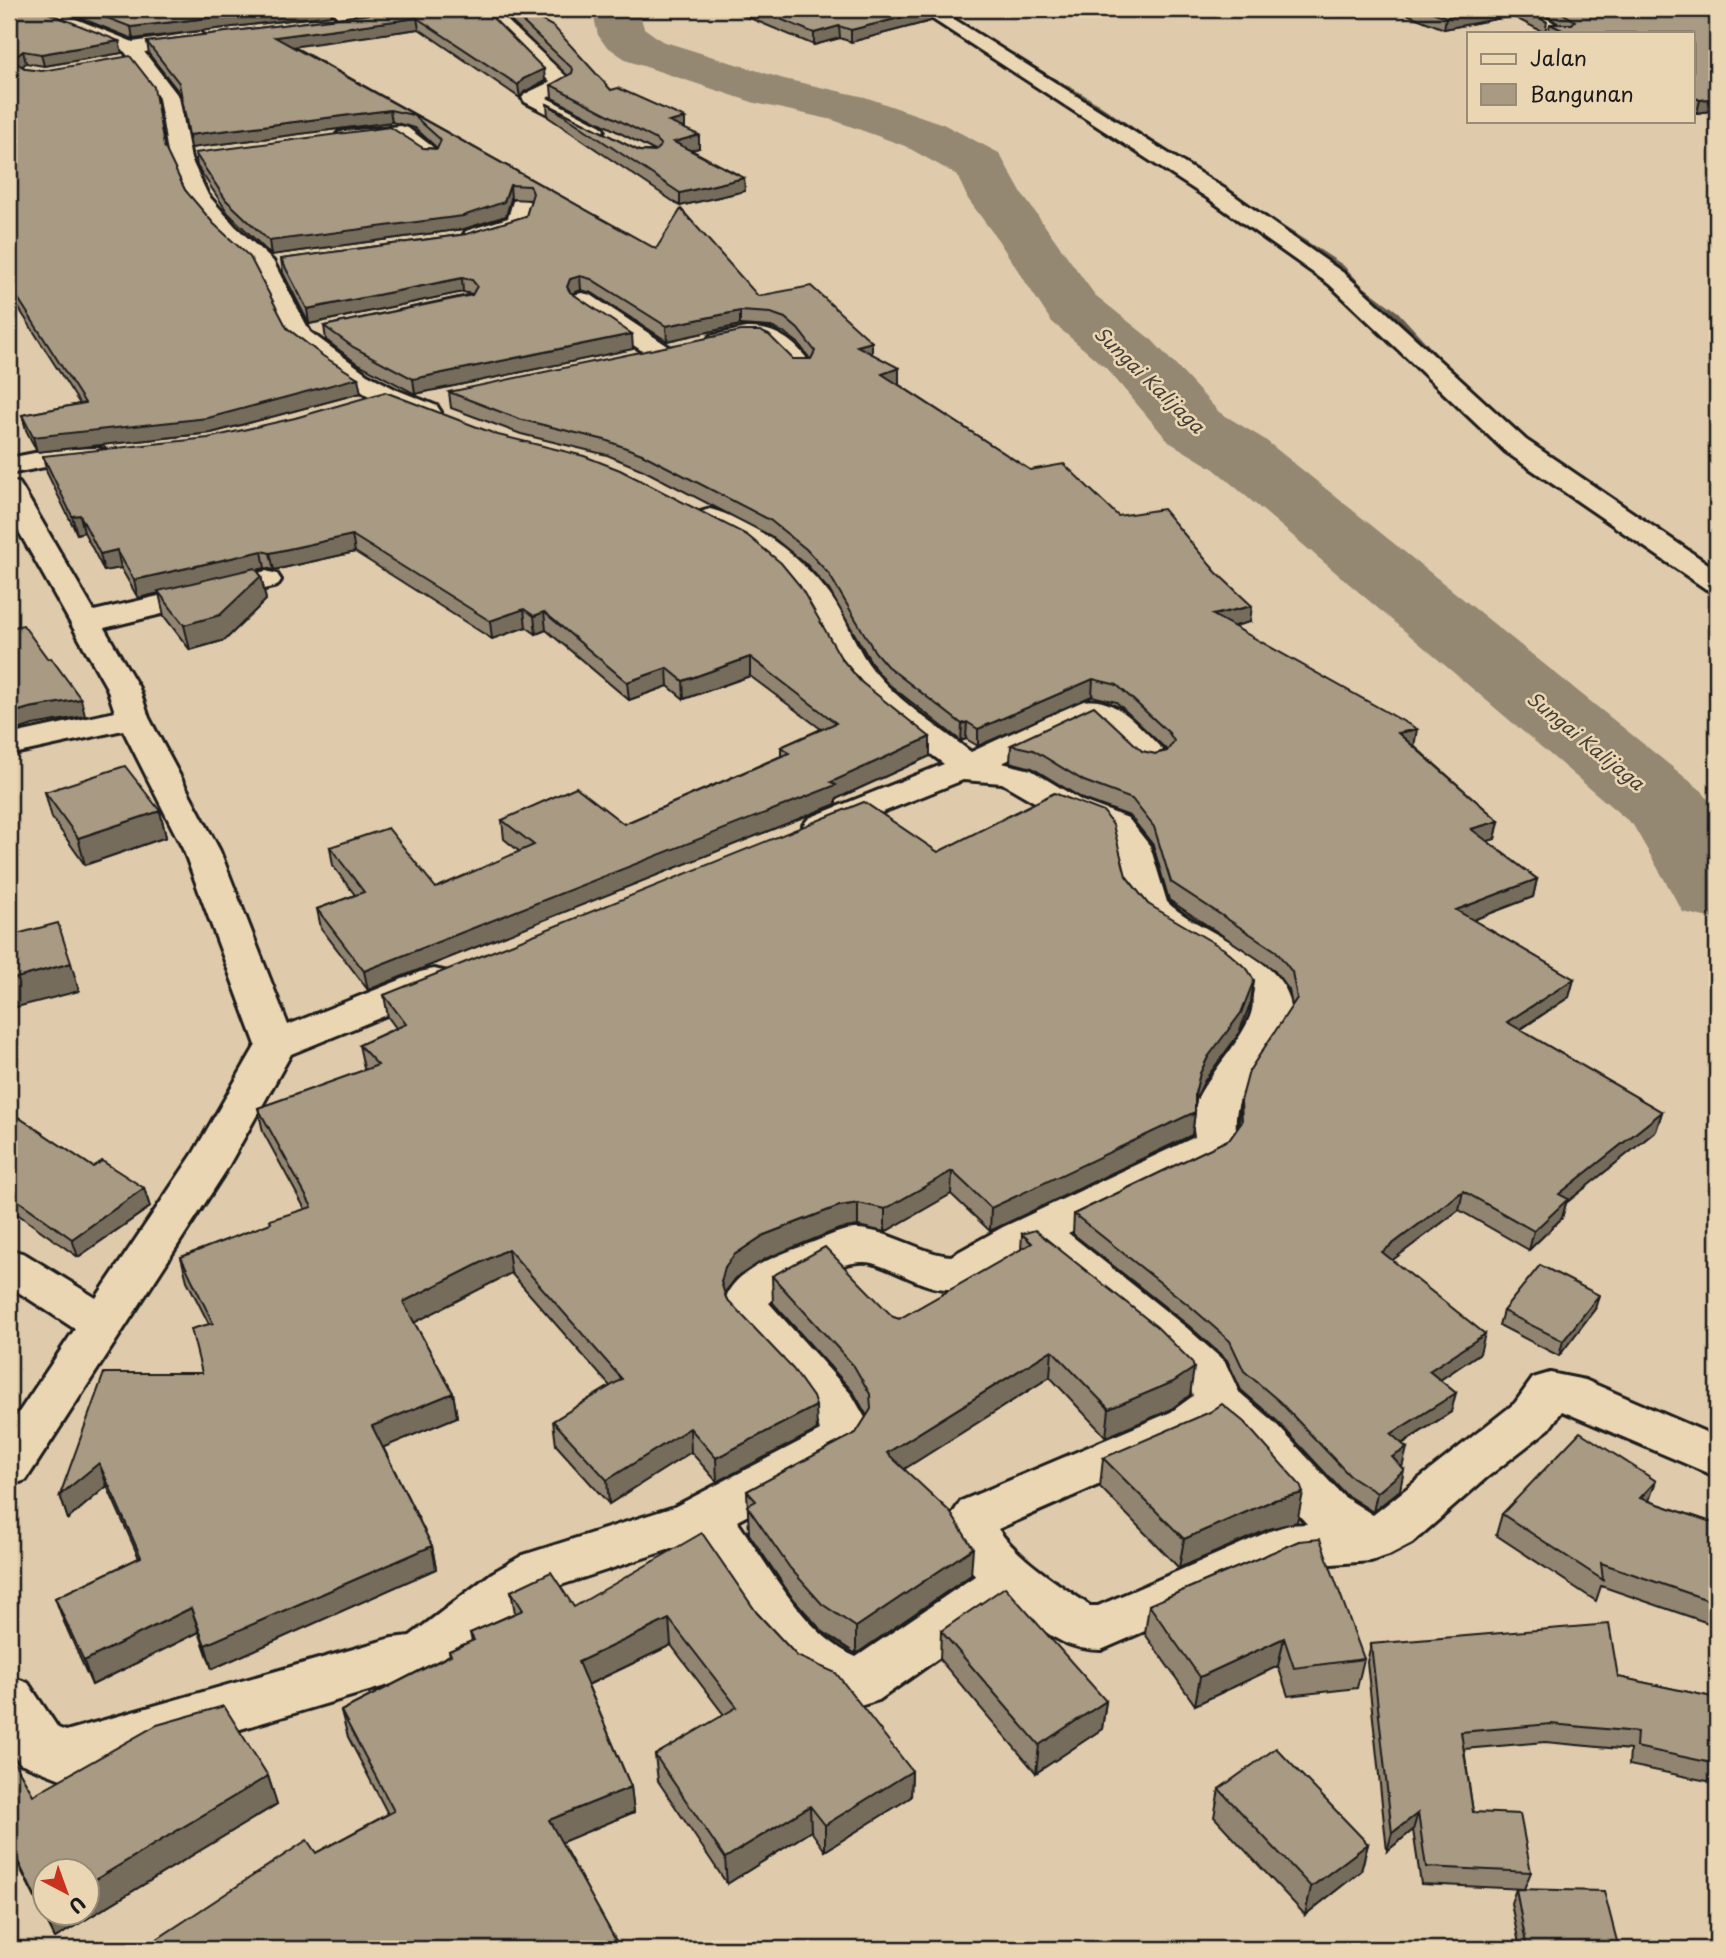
<svg xmlns="http://www.w3.org/2000/svg" width="1726" height="1958" font-family="'Playpen Sans',sans-serif">
  <style>
    .lines { fill: none; stroke-linecap: round; stroke-linejoin: round }
    .stream { fill: #645d50; fill-rule: evenodd }
    .river { fill: #948873; fill-rule: evenodd }
    .street-casing { stroke: #1c1c1c; stroke-width: 6 }
    .secondary-casing { stroke: #1c1c1c; stroke-width: 6 }
    .street { fill: #ebd6b4; fill-rule: evenodd }
    .secondary { fill: #ebd6b4; fill-rule: evenodd }
    .wall { fill: #918471; stroke: #1c1c1c; stroke-width: 2 }
    .shaded-wall { fill: #766c5c; stroke: #1c1c1c; stroke-width: 2 }
    .building { fill: #a99a83; stroke: #1c1c1c; stroke-width: 2 }
    .labels { text-anchor: middle; dominant-baseline: central; stroke-width: 5; stroke-linejoin: round; paint-order: stroke }
    .far-water-label { font-size: 19px; font-style: italic; fill: #46423a; stroke: #ebd6b4 }
  </style>
  <rect width="100%" height="100%" fill="#dfcbab"/>
  <filter id="ink" filterUnits="userSpaceOnUse"><feTurbulence type="fractalNoise" baseFrequency=".0143" numOctaves="2"/><feDisplacementMap in="SourceGraphic" scale="14" xChannelSelector="R" yChannelSelector="G"/><feConvolveMatrix kernelMatrix="1 2 1 2 8 2 1 2 1" color-interpolation-filters="sRGB"/></filter>
  <g filter="url(#ink)">
    <g class="lines">
      <!-- stream -->
      <g class="stream">
        <polygon points="1028,66 1034,66 1086,96 1181,159 1173,161 1080,100 1028,70"/>
        <polygon points="1254,212 1262,212 1343,265 1363,286 1398,312 1444,362 1444,366 1436,366 1390,316 1355,290 1335,269 1254,216"/>
      </g>
      <!-- river -->
      <polygon class="river" points="592,9 638,9 644,28 662,41 784,79 865,97 943,124 999,153 1022,194 1095,295 1153,341 1219,412 1264,439 1702,791 1717,813 1717,920 1683,912 1633,825 1214,469 1169,442 1107,369 1051,321 998,240 968,199 957,175 905,146 833,120 755,103 628,61 605,45 598,35"/>
      <!-- street casing -->
      <g class="street-casing">
        <g id="street">
          <path d="M30,9h44l-3,4c-14,3 -31,8 -41,-4z"/>
          <polygon points="331,9 349,9 358,20 355,24 343,24"/>
          <polygon points="476,9 495,9 569,79 572,83 547,98 601,126 604,130 601,134 587,134 525,102 522,98 525,94 550,82"/>
          <polygon points="917,9 938,9 1225,189 1345,274 1526,440 1717,570 1717,592 1706,589 1506,452 1329,284 1209,199"/>
          <polygon points="1511,9 1532,9 1570,33 1548,33"/>
          <polygon points="131,42 138,44 179,97 191,159 208,195 235,226 273,261 310,332 367,374 397,390 437,406 441,412 437,418 428,420 419,418 379,402 349,384 291,341 255,269 219,236 187,197 169,159 159,98 122,48"/>
          <polygon points="401,126 408,128 438,151 441,155 438,159 424,159 397,139 345,143 338,141 335,137 338,133 345,131"/>
          <polygon points="521,199 529,201 532,206 527,227 474,243 466,241 463,236 466,231 508,218 513,201"/>
          <polygon points="582,293 591,295 671,348 675,353 671,358 662,361 653,358 573,305 570,300 573,295"/>
          <path d="M746,328c31,-1 50,14 67,39l-4,5c-23,6 -26,-16 -44,-26 -17,-10 -37,5 -55,0l-3,-5 3,-5z"/>
          <polygon points="96,448 106,450 110,456 106,462 50,466 9,474 9,458 50,450"/>
          <polygon points="9,481 19,483 23,489 94,611 266,571 277,574 281,580 277,586 104,628 139,688 149,718 220,851 288,1025 420,972 434,969 448,972 453,981 448,990 291,1054 225,1172 26,1480 9,1486 9,1427 75,1329 9,1286 9,1249 25,1254 96,1298 193,1154 256,1045 184,851 123,730 9,755 9,735 115,712 107,688 9,514"/>
          <path d="M710,509c46,12 101,55 126,95 13,21 21,46 37,66 27,33 64,56 98,82l108,-50c37,-9 62,27 86,50l5,7 -5,7 -12,3 -12,-3 -48,-46 -91,43 29,7 51,31 46,17 22,28 17,56c34,33 130,57 124,115 -22,44 -63,68 -54,122l-12,18 -157,76 119,95 38,34 14,30 36,31 68,73 30,19 142,-112 18,-25 17,-5 35,7 132,57v40l-155,-66 -13,18 -63,49 -74,65 -23,12 -18,6 -78,6 -192,83c-40,0 -58,-21 -89,-44l-133,94 -19,6 -60,-25 -40,-43 -65,-97 -137,45 -30,17 -66,56 -23,15 -19,7 -28,3 -326,97 -46,-18 -11,-17v-70l19,7 30,45 8,3 326,-93 18,-2 82,-63 31,-18 151,-48 146,-76c-2,-26 -70,-88 -90,-110 -24,-43 51,-67 81,-78 14,-5 32,-15 47,-14 33,2 64,25 93,27l52,-29 192,-90c-2,-13 -3,-24 2,-37 9,-25 69,-82 53,-106 -19,-26 -74,-51 -102,-69l-21,-28 -13,-51 -10,-14 -47,-17 -55,-32 -39,-3 -130,52 -12,4 -12,-4 -6,-7 6,-7 135,-54c-32,-25 -68,-48 -94,-80 -19,-25 -28,-54 -44,-80 -24,-37 -68,-60 -106,-80l-4,-6 4,-6zM1027,1254h7l13,9 108,89 36,36 2,8 -22,16 -210,89 -17,26 31,49 -119,81c-51,-22 -88,-92 -119,-136l118,-63 14,-23 -1,-12 -16,-28 -83,-92c19,-17 78,-47 103,-40 23,6 54,27 77,26 28,-2 53,-22 78,-35zM1218,1429l23,20 66,75 -19,1 -18,6 -172,75h-8c-32,-23 -70,-45 -92,-77l207,-91z"/>
        </g>
      </g>
      <!-- secondary casing -->
      <g class="secondary-casing">
        <polygon id="secondary" points="31,9 51,9 133,42 199,32 208,38 199,44 131,54 41,18 9,23 9,13"/>
      </g>
      <!-- street -->
      <use href="#street" class="street"/>
      <!-- secondary -->
      <use href="#secondary" class="secondary"/>
    </g>
    <!-- wall -->
    <g class="wall">
      <polygon points="71,9 331,9 332,15 133,39 73,15"/>
      <polygon points="410,9 545,81 524,92 520,98 419,29 293,46 656,249 758,296 872,354 899,383 898,384 1030,470 1118,516 1250,622 1234,626 1414,746 1499,821 1495,839 1487,841 1537,879 1533,897 1473,920 1574,979 1569,997 1520,1030 1662,1112 1656,1131 1566,1203 1562,1218 1529,1250 1459,1210 1392,1260 1480,1353 1440,1380 1451,1412 1402,1444 1402,1468 1400,1490 1373,1512 1345,1494 1277,1421 1241,1390 1227,1360 1189,1326 1073,1234 1074,1214 1230,1139 1239,1126 1241,1101 1292,1006 1289,990 1273,969 1169,900 1153,845 1130,816 1083,799 1032,768 1010,762 1011,745 1142,751 1155,754 1167,750 1116,702 1092,696 978,746 966,739 961,741 887,683 875,669 829,590 807,565 771,536 643,470 607,455 521,434 451,408 449,392 793,359 810,359 798,343 785,333 771,327 740,325 667,341 592,293 581,290 572,293 633,349 415,394 355,362 326,340 324,326 472,294 463,292 309,324 283,273 281,259 467,234 526,216 531,200 511,199 506,216 464,229 271,255 228,213 197,166 195,153 437,148 415,128 392,122 191,148 181,95 149,54 147,42"/>
      <polygon points="498,9 521,9 611,90 685,118 685,129 699,148 691,150 744,178 745,191 680,206 548,117 547,104 639,151 655,151 552,98 551,85 568,76"/>
      <polygon points="728,9 930,9 931,10 931,21 851,42 840,38 814,45"/>
      <polygon points="942,9 979,9 953,15"/>
      <polygon points="1079,9 1156,9 1101,18"/>
      <polygon points="1159,9 1204,9 1167,14"/>
      <polygon points="1306,9 1355,9 1339,16"/>
      <polygon points="1394,9 1527,9 1547,22 1545,33 1512,16 1444,29"/>
      <polygon points="1536,9 1717,9 1717,110 1697,113 1693,111 1693,33 1548,33 1550,24 1559,24"/>
      <polygon points="9,13 122,53 44,66 26,63 22,66 164,148 185,190 287,328 361,393 211,433 37,452 26,430 22,415 80,404 9,293"/>
      <polygon points="43,456 841,658 861,682 930,756 836,799 836,804 368,990 321,928 317,909 355,895 333,866 330,847 436,888 520,852 504,839 502,820 624,824 781,756 781,747 821,729 750,676 684,699 668,686 629,700 546,630 536,634 526,627 492,639 355,552 274,570 265,568 257,570 261,576 266,600 225,640 190,650 164,616 159,593 138,598 121,568 104,571 84,532 77,534 47,473"/>
      <polygon points="45,792 160,811 166,837 85,865 52,818"/>
      <polygon points="938,852 1126,876 1148,904 1254,980 1251,1002 1238,1035 1205,1080 1197,1096 1195,1103 1195,1112 1192,1135 990,1231 951,1194 885,1232 858,1226 839,1229 765,1259 736,1278 726,1291 725,1295 726,1298 817,1430 717,1482 691,1452 609,1504 556,1445 553,1421 610,1386 511,1273 414,1322 453,1393 457,1417 383,1447 432,1546 436,1569 212,1669 199,1632 92,1685 64,1622 55,1598 139,1558 107,1486 68,1519 60,1495 202,1373 209,1324 187,1281 181,1257 271,1223 305,1209 263,1132 258,1108 365,1070 364,1068 359,1045 396,1028 388,1017 384,995"/>
      <polygon points="9,1111 93,1167 144,1188 150,1207 78,1257 9,1208"/>
      <polygon points="1022,1234 1190,1395 1170,1410 1106,1437 1050,1377 904,1469 971,1575 856,1654 822,1631 791,1596 749,1534 747,1491 856,1433 867,1416 854,1393 773,1303 772,1276 899,1319 1021,1250"/>
      <polygon points="1595,1309 1559,1356 1499,1325 1503,1311"/>
      <polygon points="1103,1458 1297,1522 1269,1529 1179,1568 1100,1487"/>
      <polygon points="1649,1501 1717,1524 1717,1626 1601,1586 1596,1601 1496,1535 1502,1514"/>
      <polygon points="1299,1541 1364,1659 1357,1688 1288,1696 1278,1666 1195,1705 1145,1634 1149,1605"/>
      <polygon points="511,1591 574,1607 757,1613 797,1656 912,1771 911,1797 825,1851 811,1831 727,1884 658,1781 655,1755 724,1715 671,1645 588,1685 631,1787 634,1812 561,1842 616,1941 618,1949 142,1949 316,1853 388,1814 348,1737 341,1711 450,1655 449,1651 472,1641 470,1633 515,1613"/>
      <polygon points="941,1631 1106,1701 1102,1729 1036,1773 940,1660"/>
      <polygon points="1371,1644 1618,1677 1717,1698 1717,1783 1629,1765 1630,1750 1545,1742 1464,1749 1473,1812 1531,1872 1524,1889 1421,1884 1413,1830 1387,1851 1367,1662"/>
      <polygon points="9,1754 33,1795 268,1776 277,1804 55,1938 9,1846"/>
      <polygon points="1219,1789 1368,1844 1361,1871 1305,1915 1214,1817"/>
      <polygon points="1516,1889 1619,1949 1520,1949 1511,1903"/>
    </g>
    <!-- shaded-wall -->
    <g class="shaded-wall">
      <polygon points="9,9 22,9 9,12"/>
      <polygon points="285,9 331,9 332,15 133,39 131,27"/>
      <polygon points="354,9 381,9 355,12"/>
      <polygon points="953,9 979,9 953,15"/>
      <polygon points="1101,9 1156,9 1101,18"/>
      <polygon points="1168,9 1204,9 1167,14"/>
      <polygon points="1340,9 1355,9 1339,16"/>
      <polygon points="1493,9 1514,9 1512,16 1444,29 1446,17"/>
      <polygon points="931,10 931,21 851,42 851,30"/>
      <polygon points="417,18 419,29 277,49 275,37"/>
      <polygon points="839,26 840,38 814,45 814,33"/>
      <polygon points="119,41 122,53 44,66 41,54"/>
      <polygon points="23,51 26,63 15,72 12,60"/>
      <polygon points="544,69 545,81 524,92 520,98 518,85 523,79"/>
      <polygon points="1717,98 1717,110 1697,113 1700,100"/>
      <polygon points="390,110 392,122 191,148 189,135"/>
      <polygon points="685,118 685,131 669,122"/>
      <polygon points="699,135 699,148 675,155 674,142"/>
      <polygon points="744,178 745,191 680,206 680,193"/>
      <polygon points="510,185 511,199 506,216 464,229 271,255 269,241"/>
      <polygon points="580,276 581,290 571,294 567,287 570,279"/>
      <polygon points="462,278 463,292 309,324 307,309"/>
      <polygon points="740,311 740,325 667,341 666,326"/>
      <polygon points="632,334 633,349 415,394 413,379"/>
      <polygon points="872,342 872,357 857,346"/>
      <polygon points="899,368 899,383 882,389 882,374"/>
      <polygon points="358,378 361,393 211,433 37,452 33,437"/>
      <polygon points="80,515 84,532 77,534 72,516"/>
      <polygon points="352,535 355,552 274,570 270,553"/>
      <polygon points="117,550 121,568 104,571 100,554"/>
      <polygon points="262,551 265,568 138,598 134,580"/>
      <polygon points="261,576 266,600 225,640 190,650 184,625"/>
      <polygon points="1252,606 1250,622 1211,632 1213,615"/>
      <polygon points="524,609 526,627 492,639 490,621"/>
      <polygon points="544,612 546,630 536,634 534,616"/>
      <polygon points="750,657 750,676 684,699 683,681"/>
      <polygon points="667,668 668,686 629,700 627,682"/>
      <polygon points="1093,679 1092,696 978,746 978,729"/>
      <polygon points="81,699 85,716 33,725 9,733 9,714 29,708"/>
      <polygon points="967,722 966,739 961,741 962,724"/>
      <polygon points="1417,729 1414,747 1398,733"/>
      <polygon points="930,737 930,756 836,799 836,804 368,990 364,971 831,782"/>
      <polygon points="160,811 166,837 85,865 78,838"/>
      <polygon points="1499,821 1495,839 1467,847 1471,829"/>
      <polygon points="1537,879 1533,897 1452,928 1456,910"/>
      <polygon points="71,963 79,991 9,1009 9,980"/>
      <polygon points="1574,979 1569,997 1502,1041 1507,1022"/>
      <polygon points="1254,980 1251,1002 1238,1035 1205,1080 1197,1096 1193,1114 1195,1112 1192,1135 990,1231 991,1208 1195,1093 1200,1073 1208,1057"/>
      <polygon points="1662,1112 1656,1131 1566,1203 1562,1218 1529,1250 1534,1231 1559,1194"/>
      <polygon points="952,1171 951,1194 885,1232 885,1209"/>
      <polygon points="144,1188 150,1207 78,1257 72,1239"/>
      <polygon points="1463,1191 1459,1210 1378,1271 1382,1252"/>
      <polygon points="858,1203 858,1226 839,1229 765,1259 736,1278 726,1291 723,1305 721,1282 725,1267 734,1255 764,1235 839,1206"/>
      <polygon points="508,1249 511,1273 408,1326 403,1302"/>
      <polygon points="1599,1295 1595,1309 1559,1356 1563,1341"/>
      <polygon points="1485,1334 1480,1353 1425,1390 1429,1371"/>
      <polygon points="1052,1350 1050,1377 887,1480 887,1453"/>
      <polygon points="1194,1368 1190,1395 1170,1410 1106,1437 1109,1409"/>
      <polygon points="453,1393 457,1417 377,1450 372,1426"/>
      <polygon points="1456,1393 1451,1412 1387,1453 1391,1434"/>
      <polygon points="816,1406 817,1430 717,1482 716,1458"/>
      <polygon points="690,1428 691,1452 609,1504 607,1480"/>
      <polygon points="1407,1448 1402,1468 1392,1457"/>
      <polygon points="99,1463 107,1486 68,1519 60,1495"/>
      <polygon points="1404,1470 1400,1490 1373,1512 1377,1493"/>
      <polygon points="1656,1481 1649,1501 1640,1498"/>
      <polygon points="1303,1493 1297,1522 1269,1529 1179,1568 1184,1539 1274,1500"/>
      <polygon points="432,1546 436,1569 212,1669 205,1645"/>
      <polygon points="973,1548 971,1575 856,1654 856,1627"/>
      <polygon points="191,1608 199,1632 92,1685 84,1661"/>
      <polygon points="669,1619 671,1645 581,1688 578,1662"/>
      <polygon points="1284,1638 1278,1666 1195,1705 1200,1677"/>
      <polygon points="1106,1701 1102,1729 1036,1773 1039,1745"/>
      <polygon points="912,1771 911,1797 825,1851 825,1825"/>
      <polygon points="268,1776 277,1804 55,1938 42,1911 46,1909 46,1913 88,1913 88,1884"/>
      <polygon points="631,1787 634,1812 553,1846 549,1820"/>
      <polygon points="810,1806 811,1831 727,1884 725,1858"/>
      <polygon points="1418,1813 1413,1830 1387,1851 1392,1833"/>
      <polygon points="1368,1844 1361,1871 1305,1915 1311,1887"/>
      <polygon points="616,1941 618,1949 602,1949"/>
    </g>
    <!-- building -->
    <g class="building">
      <polygon points="38,9 119,41 41,54 23,51 12,60 26,69 42,71 130,56 154,87 164,146 185,190 214,224 250,257 287,328 323,356 358,378 208,418 33,437 22,415 85,403 9,284 9,13"/>
      <polygon points="84,9 284,9 131,27"/>
      <polygon points="410,9 484,9 544,69 523,79 518,85 417,18 275,37 656,249 681,209 758,296 811,286 872,342 857,346 899,368 882,374 1030,470 1064,464 1118,516 1163,509 1216,572 1252,606 1213,615 1417,729 1398,733 1499,821 1471,829 1537,879 1456,910 1574,979 1507,1022 1662,1112 1559,1194 1568,1199 1534,1231 1463,1191 1382,1252 1485,1334 1429,1371 1456,1393 1391,1434 1407,1448 1392,1457 1404,1470 1377,1493 1349,1475 1280,1402 1244,1371 1230,1341 1191,1307 1074,1214 1230,1139 1242,1122 1241,1101 1249,1071 1297,998 1292,972 1276,951 1171,882 1154,827 1132,799 1084,781 1033,750 1011,745 1094,706 1142,751 1155,754 1167,751 1174,741 1169,733 1117,685 1093,679 978,729 967,722 962,724 887,666 875,652 829,574 806,549 770,520 642,454 605,440 519,419 449,392 741,331 760,331 769,335 793,359 811,359 815,351 798,329 785,318 771,313 740,311 666,326 591,279 580,276 570,279 567,287 570,292 632,334 413,379 353,347 324,326 472,295 477,286 472,280 462,278 307,309 281,259 467,234 526,216 533,193 530,186 510,185 504,202 463,216 269,241 226,200 195,153 390,127 423,148 437,149 441,140 413,115 390,110 189,135 179,83 147,42"/>
      <polygon points="509,9 521,9 554,27 611,90 618,88 685,118 669,122 699,135 674,142 744,178 680,193 547,104 639,151 654,152 661,145 655,139 551,85 572,73 573,69"/>
      <polygon points="756,9 930,9 931,10 851,30 839,26 814,33"/>
      <polygon points="1424,9 1493,9 1446,17"/>
      <polygon points="1522,9 1527,9 1547,22"/>
      <polygon points="1556,9 1717,9 1717,98 1700,100 1693,97 1693,33 1568,33 1550,24 1572,24 1575,21"/>
      <polygon points="385,392 498,435 584,456 620,470 747,535 781,563 800,586 841,658 861,682 930,737 831,782 836,785 364,971 317,909 364,892 330,847 388,828 436,888 534,845 502,820 576,787 624,824 789,753 781,747 836,723 750,657 683,681 667,668 627,682 544,612 534,616 524,609 490,621 352,535 270,553 262,551 134,580 117,550 100,554 80,515 72,516 43,456 208,438 295,418"/>
      <polygon points="255,568 261,576 220,615 184,625 158,591"/>
      <polygon points="9,619 14,627 23,625 48,659 51,658 81,699 29,708 9,714"/>
      <polygon points="125,766 160,811 78,838 45,792"/>
      <polygon points="1054,793 1104,812 1113,825 1126,876 1148,904 1224,949 1248,970 1254,980 1241,1013 1208,1057 1200,1073 1195,1093 1195,1112 991,1208 952,1171 885,1209 858,1203 839,1206 764,1235 734,1255 725,1267 721,1282 726,1298 793,1369 813,1397 816,1406 716,1458 690,1428 607,1480 553,1421 622,1379 508,1249 403,1302 453,1393 372,1426 432,1546 205,1645 191,1608 84,1661 55,1598 141,1557 99,1463 60,1495 104,1373 202,1373 191,1329 213,1323 181,1257 271,1223 270,1220 312,1207 258,1108 378,1065 359,1045 406,1024 384,995 864,802 938,852"/>
      <polygon points="58,923 71,963 9,980 9,936"/>
      <polygon points="9,1111 93,1167 102,1161 144,1188 72,1239 9,1194"/>
      <polygon points="1035,1230 1157,1327 1192,1362 1194,1368 1173,1382 1109,1409 1052,1350 887,1453 950,1512 973,1548 856,1627 822,1604 790,1568 747,1506 756,1501 747,1491 856,1433 871,1409 870,1394 854,1366 772,1276 825,1247 893,1317 899,1319 1032,1243 1022,1234"/>
      <polygon points="1540,1265 1599,1295 1563,1341 1503,1311"/>
      <polygon points="1222,1404 1244,1422 1300,1485 1303,1493 1274,1500 1184,1539 1103,1458 1210,1412"/>
      <polygon points="1580,1432 1656,1481 1640,1498 1717,1524 1717,1603 1601,1563 1603,1580 1502,1514"/>
      <polygon points="702,1533 757,1613 797,1656 836,1673 912,1771 825,1825 810,1806 725,1858 655,1755 737,1707 669,1619 578,1662 631,1787 549,1820 616,1941 602,1949 142,1949 307,1840 316,1853 394,1811 341,1711 451,1655 449,1651 474,1640 470,1633 523,1610 511,1591 551,1572 574,1607"/>
      <polygon points="1320,1539 1364,1659 1294,1668 1284,1638 1200,1677 1149,1605 1299,1541"/>
      <polygon points="1005,1587 1106,1701 1039,1745 941,1631"/>
      <polygon points="1609,1624 1618,1677 1717,1698 1717,1764 1636,1747 1637,1732 1551,1724 1461,1732 1473,1812 1520,1814 1531,1872 1426,1867 1418,1813 1392,1833 1371,1644"/>
      <polygon points="224,1706 268,1776 88,1884 88,1871 46,1871 46,1909 42,1911 9,1843 9,1754 33,1795 157,1725"/>
      <polygon points="1276,1748 1368,1844 1311,1887 1219,1789"/>
      <polygon points="1516,1889 1604,1891 1619,1949 1527,1949"/>
    </g>
  </g>
  <g class="labels">
    <!-- far-water labels -->
    <g class="far-water-label">
      <text transform="translate(1150 379) rotate(44)">Sungai Kalijaga</text>
      <text transform="translate(1586 740) rotate(39)">Sungai Kalijaga</text>
    </g>
  </g>
  <!-- margin -->
  <rect width="1726" height="1958" fill="none" stroke="#ebd6b4" stroke-width="35"/>
  <rect x="18" y="18" width="1691" height="1923" fill="none" stroke="#1c1c1c" stroke-width="2.5" filter="url(#ink)"/>
  <!-- legend -->
  <rect x="1467" y="32" width="228" height="91" fill="#ebd6b4" stroke="#988c77" stroke-width="2"/>
  <rect x="1481" y="54" width="35" height="10" fill="#ebd6b4" stroke="#988c77" stroke-width="2"/>
  <text x="1530" y="66" font-size="21" fill="#1c1c1c">Jalan</text>
  <rect x="1481" y="84" width="35" height="21" fill="#a99a83" stroke="#988c77" stroke-width="2"/>
  <text x="1530" y="102" font-size="21" fill="#1c1c1c">Bangunan</text>
  <!-- north arrow -->
  <g transform="translate(66 1892) rotate(139)"><circle r="33" fill="#ebd6b4" stroke="#988c77" stroke-width="2"/>
  <path d="M0-5L12 26L0 18L-12 26Z" fill="#c8321e"/>
  <text y="-10" font-size="19" font-weight="bold" text-anchor="middle" fill="#1c1c1c">U</text>
  </g>
</svg>
